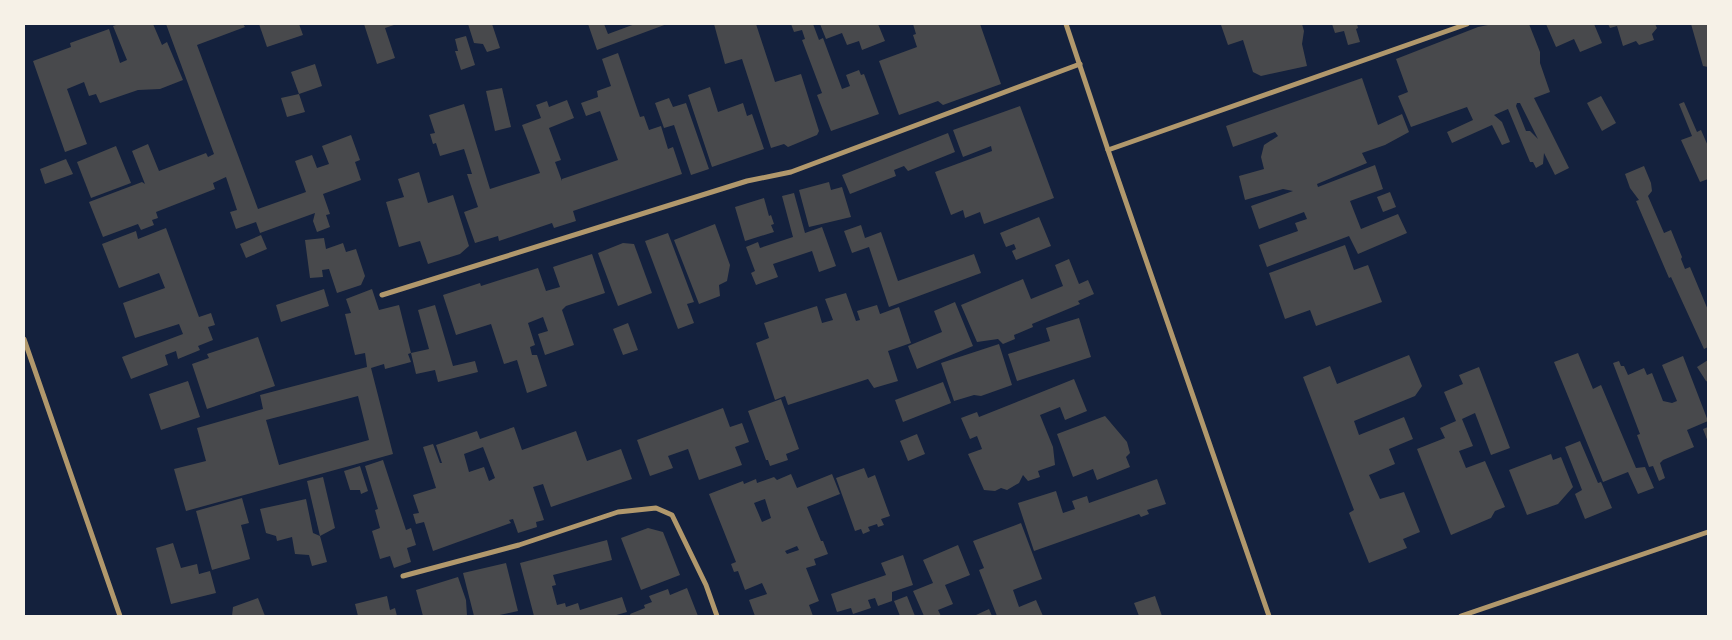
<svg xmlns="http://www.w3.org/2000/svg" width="1732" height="640" font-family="'DejaVu Sans',sans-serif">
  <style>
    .building { fill: #48494c; fill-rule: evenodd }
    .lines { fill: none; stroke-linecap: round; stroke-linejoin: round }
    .minor { stroke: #b1986c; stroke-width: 5 }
  </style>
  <rect width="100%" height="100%" fill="#14213d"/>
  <!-- building -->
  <g class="building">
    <polygon points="119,24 153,24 162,45 167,42 183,80 160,89 138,90 100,103 96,94 89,96 84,82 67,89 87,144 65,152 33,61 71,47 70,43 109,29 120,63 127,60 113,26"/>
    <polygon points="166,24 243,24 245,27 197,45 258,209 306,192 295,161 312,155 317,168 329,164 322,146 351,135 360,160 355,162 361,180 323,194 330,214 326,215 330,227 317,232 313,221 315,213 260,233 256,222 236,229 230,212 237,210 226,177 213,183 215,189 156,212 158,218 152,220 154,225 141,230 138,224 103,237 89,202 142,182 145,184 132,151 148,144 159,171 206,153 208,157 214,154"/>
    <polygon points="259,24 299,24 303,35 267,47"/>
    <polygon points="364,24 397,24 385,28 395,58 377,64"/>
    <polygon points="468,24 492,24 500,48 487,52 483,44 474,43"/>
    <polygon points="588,24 604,24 608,34 635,24 667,24 597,50"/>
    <polygon points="714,24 756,24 775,82 801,74 819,131 817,135 788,147 784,144 771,148 742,59 725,64"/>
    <polygon points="791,24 813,24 819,40 823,38 842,89 850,86 846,75 859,70 861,75 864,74 879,114 831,131 817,95 822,93 802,40 805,39 802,30 794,32"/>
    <polygon points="820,24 878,24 885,41 862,50 859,41 847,45 842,33 826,39"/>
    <polygon points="913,24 980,24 1001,84 943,105 938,101 899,115 879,61 917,47 913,35 916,34"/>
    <polygon points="1224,24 1302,24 1304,31 1302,44 1307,66 1261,76 1253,72 1243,40 1228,45 1221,25"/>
    <polygon points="1332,24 1357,24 1358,28 1356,29 1360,42 1348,45 1344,31 1335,33"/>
    <path d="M1493,24h36l11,28v11l10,29 -16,6 35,70 -14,7 -11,-22 -1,11 -7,4 -3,-6h-3l-22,-53 -14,6 8,7 8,20 -8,3 -10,-20 -40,18 -5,-11 26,-12 -6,-13 -56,20 -13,-31 10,-4 -12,-33 82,-32zM1517,103h3l18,36 -8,-8h-4l-10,-25z"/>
    <polygon points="1546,24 1594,24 1602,43 1580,52 1574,39 1556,47"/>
    <polygon points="1608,24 1655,24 1657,28 1652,34 1654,40 1639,45 1636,41 1623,46 1617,26 1610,28"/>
    <polygon points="1691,24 1708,24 1708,67 1703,66"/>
    <polygon points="466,36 475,65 461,70 455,51 458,51 455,39"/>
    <polygon points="618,53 640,117 644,116 649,130 661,126 668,149 673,147 682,174 573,211 576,221 554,228 552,223 499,241 498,236 475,243 464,212 478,207 467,174 472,174 464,149 440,156 436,143 433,144 430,134 435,133 429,115 464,104 490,189 540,173 522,125 541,118 536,105 547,101 549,107 567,100 574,118 549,128 561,160 555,162 562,181 562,179 618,160 600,111 586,116 581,103 598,97 597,91 611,86 602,59"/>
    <polygon points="315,64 322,86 299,94 291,72"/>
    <polygon points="1362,78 1378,125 1402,114 1409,132 1385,145 1362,153 1367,163 1317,184 1318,187 1375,165 1383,189 1350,201 1361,229 1398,214 1407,233 1358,254 1349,236 1267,267 1259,245 1298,231 1295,223 1307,219 1304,212 1259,229 1251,206 1293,191 1283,189 1245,200 1239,176 1264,169 1261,157 1264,145 1278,136 1275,132 1233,147 1226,126"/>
    <polygon points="710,87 718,112 743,103 747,116 752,114 764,149 712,167 688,95"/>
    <polygon points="502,88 511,127 495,131 486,91"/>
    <polygon points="299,94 305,112 287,117 281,98"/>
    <polygon points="1601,96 1616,123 1602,131 1587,103"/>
    <polygon points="669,98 673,107 686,103 709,169 691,175 674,125 664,128 655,103"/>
    <polygon points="1684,102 1697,132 1701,130 1708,146 1708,179 1700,182 1681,140 1692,136 1679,104"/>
    <polygon points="1020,106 1054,198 984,224 980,212 965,218 963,210 951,215 935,172 992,151 991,146 963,157 953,130"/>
    <polygon points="948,133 955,152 908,171 904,166 894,170 896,176 850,194 842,175"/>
    <polygon points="116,146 131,183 91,198 77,162"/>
    <polygon points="66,159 73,174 45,184 40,169"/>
    <polygon points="1644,166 1651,183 1652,191 1648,196 1664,233 1671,230 1682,257 1681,259 1685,269 1690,267 1708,310 1708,347 1704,349 1671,277 1669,278 1636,201 1639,200 1630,188 1625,174"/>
    <polygon points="419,172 428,203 453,195 469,246 460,254 428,264 420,241 399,247 386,202 404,197 398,179"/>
    <polygon points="829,182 831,190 842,187 851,217 809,227 799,190"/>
    <polygon points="1390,192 1396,207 1383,212 1377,197"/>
    <polygon points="794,193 805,233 822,227 836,266 819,272 812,251 773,264 778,277 756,285 751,273 755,271 746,247 758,242 760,248 793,237 782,196"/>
    <polygon points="764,198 769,216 771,215 774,224 771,225 774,232 745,241 735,207"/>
    <polygon points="1039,217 1051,246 1016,260 1012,251 1016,249 1014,244 1006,247 1000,233"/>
    <polygon points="715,224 730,265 727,281 719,285 720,296 699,304 674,240"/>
    <polygon points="861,225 865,238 881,232 898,281 974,254 981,273 889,307 869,247 852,253 844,231"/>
    <polygon points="166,228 199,317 211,313 215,325 208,327 213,340 198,346 200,350 178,359 176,351 165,355 168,365 131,379 122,357 183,334 179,324 135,338 123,303 165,288 159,273 119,288 102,244 136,231 138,239"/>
    <polygon points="668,233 694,302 687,304 694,323 678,329 645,241"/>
    <polygon points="261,235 267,249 246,258 240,244"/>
    <polygon points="324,238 326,249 343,243 346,252 356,249 365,276 361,285 337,293 329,269 322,270 323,277 310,278 305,240"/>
    <polygon points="623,243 634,244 652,293 618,306 598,253"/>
    <polygon points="1345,245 1354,270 1368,265 1382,302 1316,326 1310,310 1285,319 1269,273"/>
    <polygon points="592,254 605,293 566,306 562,310 574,345 545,355 538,334 548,331 543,317 528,323 535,345 530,347 532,355 537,355 547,386 527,393 517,360 504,364 491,324 456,335 443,295 480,283 481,286 538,268 546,291 560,287 553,267"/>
    <polygon points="1069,259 1079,284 1088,280 1094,294 1078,301 1080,304 1032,324 1033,327 1014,335 1015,339 1003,344 998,339 977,342 961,305 1023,279 1031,299 1063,286 1055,265"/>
    <polygon points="324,289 329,306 281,322 276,305"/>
    <path d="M372,289l7,21 20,-5 12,48 -3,1 3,8 -26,7 -1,-5 -13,4 22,86 -207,57 -12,-42 32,-8 -9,-33 66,-19 -3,-14 107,-28 -2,-14 -10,2 -10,-41 6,-1 -5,-14zM358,396l11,44 -90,25 -13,-45z"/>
    <polygon points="846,293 856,321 860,320 857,311 877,305 880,314 899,307 911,343 888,351 898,381 874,388 868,379 788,405 785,396 775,400 756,343 769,338 764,323 817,306 822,323 833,320 825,299"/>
    <polygon points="955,302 973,346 917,369 908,346 942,332 934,311"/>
    <polygon points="435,305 453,366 475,361 478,372 438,382 435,370 416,374 411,353 429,349 418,310"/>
    <polygon points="1079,318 1091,357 1017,381 1008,354 1050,341 1046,328"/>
    <polygon points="628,323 638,350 623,355 613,329"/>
    <polygon points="258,337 275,386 207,409 192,364 209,358 207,354"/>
    <polygon points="999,344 1012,385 981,396 974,395 954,401 941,363"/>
    <polygon points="1578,353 1593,389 1601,385 1636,468 1645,467 1654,488 1638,494 1628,472 1603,482 1554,362"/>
    <polygon points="1409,355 1422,386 1415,396 1354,421 1359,435 1404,417 1413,439 1389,449 1395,464 1369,475 1380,499 1404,492 1420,532 1403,539 1407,548 1369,563 1349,513 1354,510 1303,377 1330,366 1337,384"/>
    <polygon points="1683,356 1708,421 1687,430 1694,447 1663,460 1660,463 1665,478 1659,481 1653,466 1649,467 1637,435 1640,434 1613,363 1619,361 1621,366 1624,366 1628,375 1644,368 1647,375 1652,373 1663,401 1672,403 1677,401 1662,365"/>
    <polygon points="1708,360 1708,382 1706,381 1697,367"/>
    <polygon points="1479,367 1510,448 1491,455 1475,413 1462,419 1473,446 1459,451 1466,468 1485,461 1505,507 1495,511 1491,518 1451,535 1417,449 1445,438 1440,428 1456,421 1444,392 1463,384 1459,375"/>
    <polygon points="1074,379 1087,411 1065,420 1060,407 1040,415 1053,447 1055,465 1038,471 1040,477 1028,481 1023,475 1019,483 1007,490 1001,488 995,491 984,490 968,454 982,449 977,436 970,439 961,418 977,412 979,417"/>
    <polygon points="188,381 200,417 161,430 149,394"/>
    <polygon points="943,382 951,403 903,422 895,400"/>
    <polygon points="781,399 799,449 786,454 788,460 770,466 768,460 766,460 748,411"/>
    <polygon points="723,408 730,427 742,423 749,442 735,447 742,465 699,480 688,449 668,456 673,468 650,476 637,440"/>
    <polygon points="1105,416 1127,442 1130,453 1126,457 1130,467 1097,480 1093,469 1073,477 1057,434"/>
    <path d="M514,427l8,23 54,-19 11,30 34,-12 11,30 -81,28 -8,-23 -10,3 11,33 -8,2 1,5 -19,6 -5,-14 -4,1 2,3 -78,28 -9,-29 -8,2 -3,-10 6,-1 -6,-18 23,-7 -13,-41 10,-3 7,19h2l-6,-18 41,-14 3,8zM483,447l12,31 -6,3 -5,-14 -15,5 -5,-18z"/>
    <polygon points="1708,427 1708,442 1703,429"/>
    <polygon points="917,434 925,454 908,461 900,441"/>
    <polygon points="1580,441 1598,483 1601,482 1612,508 1585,519 1575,494 1582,490 1565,447"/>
    <polygon points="1551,454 1553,460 1561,457 1573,487 1558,504 1527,515 1509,470"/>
    <polygon points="383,460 406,530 411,528 416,545 407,548 411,562 394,568 390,556 380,559 372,531 380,528 375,510 378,509 365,466"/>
    <polygon points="360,466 368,491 361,494 360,490 350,490 344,471"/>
    <polygon points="864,468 868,478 875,475 890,516 881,519 884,525 878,527 877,524 868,527 870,531 863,534 861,529 855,531 836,478"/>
    <path d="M791,474l6,14 35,-14 8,20 -33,13 14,34h2l5,13 -14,5 2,6 -10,3 13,33 -10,4 4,11h-58l-6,-16 18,-6 -5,-11 -17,7 -7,-19 -4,1 -3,-8 5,-2 -27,-68 34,-13 1,3 12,-5 1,4 17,-6 3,3zM765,499l6,19 -9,4 -8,-19zM797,546l2,4 -12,4 -2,-3z"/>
    <polygon points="323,477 335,528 320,536 307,481"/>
    <polygon points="1157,479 1166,504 1147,510 1149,514 1141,517 1139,514 1034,551 1018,503 1056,491 1063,513 1075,509 1072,501 1087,496 1089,503"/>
    <polygon points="242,498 249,523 241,525 250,559 212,570 196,511"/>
    <polygon points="306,499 313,533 320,536 327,562 312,566 309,555 295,554 292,537 277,541 276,536 266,533 260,509"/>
    <polygon points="1021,523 1042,579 1013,590 1019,607 1036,600 1043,616 997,616 979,570 984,568 973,541"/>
    <polygon points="648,528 663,532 680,575 641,590 621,538"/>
    <polygon points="607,540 612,560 553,575 556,585 552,586 557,605 565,603 566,607 578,603 580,610 622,597 627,612 613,616 534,616 520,563"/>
    <polygon points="173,543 181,568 197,564 199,574 210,571 216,593 171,604 156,548"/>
    <polygon points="958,545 970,575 945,585 953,604 938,610 941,616 924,616 913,591 933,583 923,560"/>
    <polygon points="903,555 913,585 892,592 892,601 878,606 875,598 868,600 871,608 853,614 851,608 837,612 831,594 886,575 881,563"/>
    <polygon points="506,563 518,611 495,616 474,616 463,573"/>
    <polygon points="458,577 466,600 467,616 423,616 416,590"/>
    <polygon points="687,588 698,616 631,616 630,614 645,608 644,605 652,602 649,596 668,589 670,595"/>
    <polygon points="387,596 390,610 395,608 397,616 358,616 355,604"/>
    <polygon points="907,596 915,616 900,616 894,601"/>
    <polygon points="1155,596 1162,616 1139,616 1134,603"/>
    <polygon points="258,598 265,616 232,616 233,607"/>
    <polygon points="989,609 992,616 976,616 976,615"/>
  </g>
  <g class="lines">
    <!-- minor -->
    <g class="minor">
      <polyline points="1066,24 1108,150 1269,616"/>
      <polyline points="1108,150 1467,24"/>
      <polyline points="382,295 747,181 791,172 1080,64"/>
      <polyline points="24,339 120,616"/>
      <polyline points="403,576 519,545 618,512 656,508 672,515 706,585 717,616"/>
      <polyline points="1461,616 1708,532"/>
    </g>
  </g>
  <!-- border -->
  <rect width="1732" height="640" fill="none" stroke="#f6f1e7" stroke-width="50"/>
</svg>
